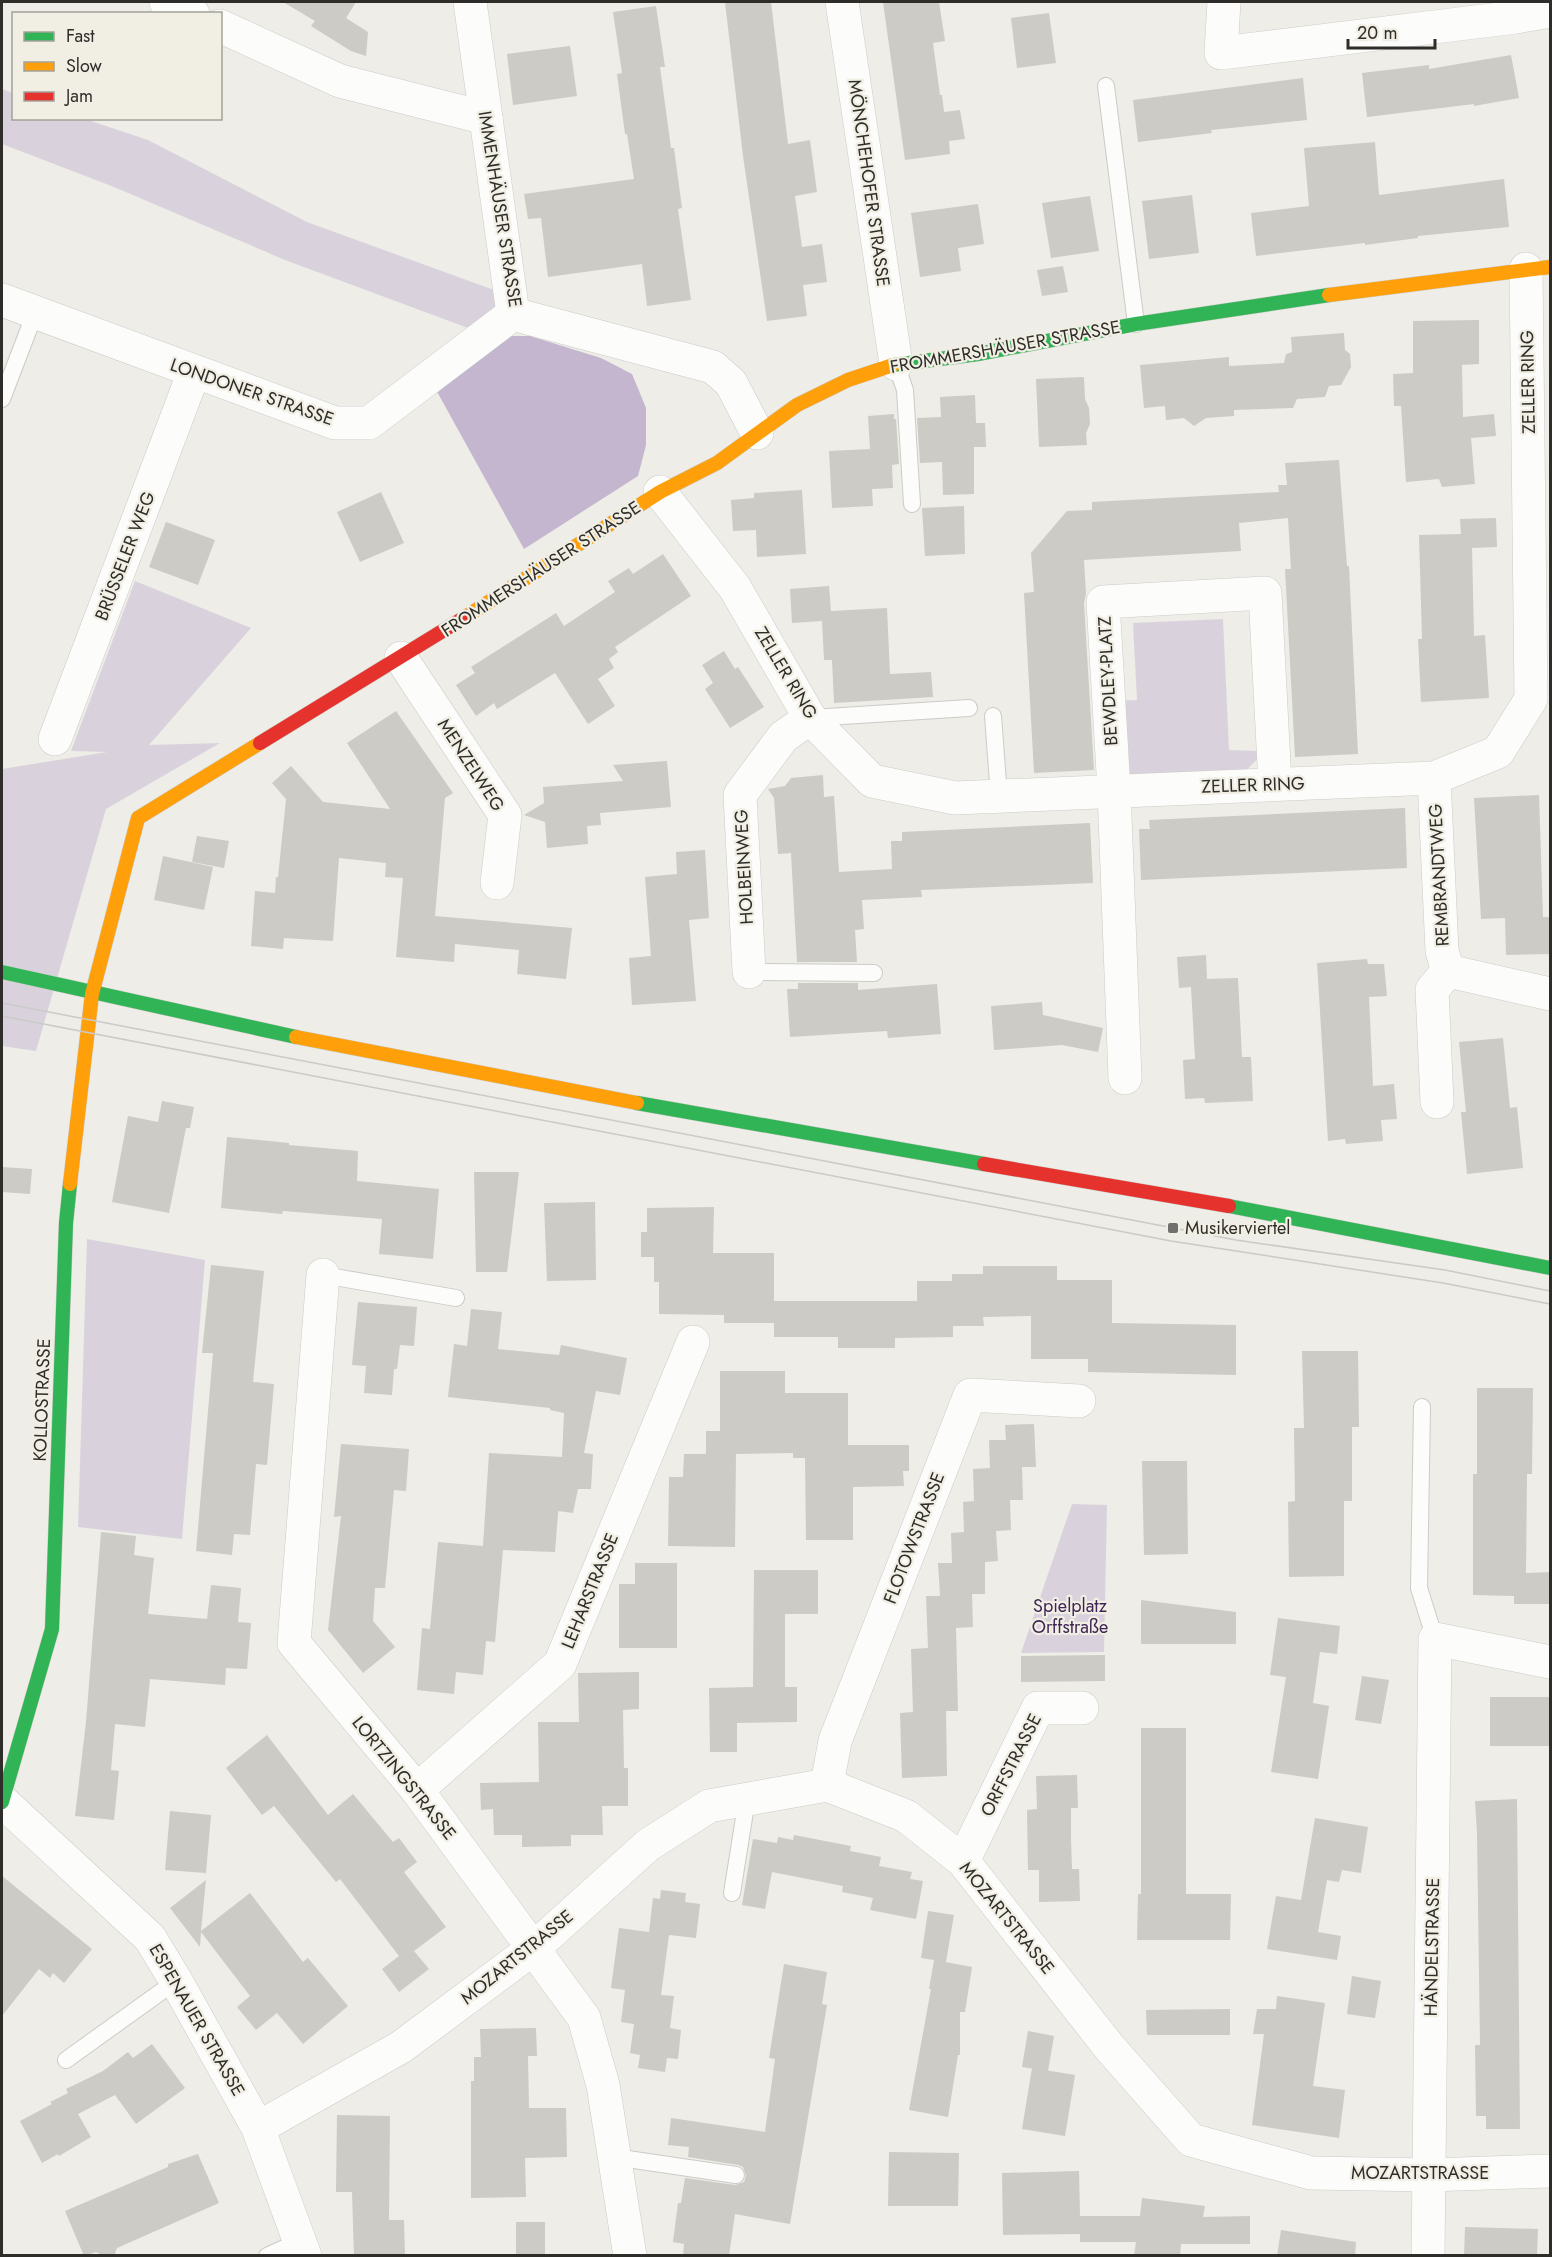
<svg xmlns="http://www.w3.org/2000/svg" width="1552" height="2257" font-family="Jost,sans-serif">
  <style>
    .green { fill: #d9d2dd }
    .water { fill: #c3b6ce }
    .building { fill: #cccbc6 }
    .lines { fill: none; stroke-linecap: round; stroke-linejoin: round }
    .lane-casing { stroke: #cccbc7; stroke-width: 18 }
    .street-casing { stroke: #cccbc7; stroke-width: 34 }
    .fast-casing { stroke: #cccbc7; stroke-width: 15 }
    .slow-casing { stroke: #cccbc7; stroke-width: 15 }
    .jam-casing { stroke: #cccbc7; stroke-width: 15 }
    .lane { stroke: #fcfcfb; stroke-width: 16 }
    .street { stroke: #fcfcfb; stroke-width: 33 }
    .fast { stroke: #30b455; stroke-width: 14 }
    .slow { stroke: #ff9f0a; stroke-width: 14 }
    .jam { stroke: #e5322d; stroke-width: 14 }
    .tram { stroke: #cacac8; stroke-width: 1.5 }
    .poi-dot { fill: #71706c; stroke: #f1eee4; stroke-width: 2 }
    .labels { text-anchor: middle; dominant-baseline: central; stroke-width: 4.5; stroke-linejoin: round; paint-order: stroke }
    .street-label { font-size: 18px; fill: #2e2d29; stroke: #f1eee4 }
    .poi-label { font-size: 18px; fill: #2e2d29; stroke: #f1eee4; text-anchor: start }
    .park-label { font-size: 18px; fill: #3d2454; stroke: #f1eee4 }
  </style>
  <rect width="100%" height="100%" fill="#eeede7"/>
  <!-- green -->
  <g class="green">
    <polygon points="2,89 13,93 14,118 85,119 148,140 307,222 494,290 503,341 285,260 114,187 2,144"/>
    <polygon points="135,581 251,628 149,745 220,743 106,809 36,1051 2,1046 2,769 107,752 71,751"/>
    <polygon points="1223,619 1229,750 1257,751 1258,758 1244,773 1113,779 1109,701 1137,700 1133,623"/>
    <polygon points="87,1239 205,1260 182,1539 78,1527"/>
    <polygon points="1072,1504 1107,1505 1104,1652 1021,1653"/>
  </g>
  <!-- water -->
  <polygon class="water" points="505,336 530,336 601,358 632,374 646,408 646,445 638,476 524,549 435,388"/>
  <!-- building -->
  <g class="building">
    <polygon points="283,2 356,2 346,18 368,32 366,56 351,51 311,26 315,21"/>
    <polygon points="725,2 771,2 788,144 810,140 817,192 795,196 802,247 822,244 827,282 803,285 807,316 767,321 743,156"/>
    <polygon points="883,2 939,2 945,41 933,43 940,95 942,95 944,112 960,110 965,139 949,141 950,154 905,160"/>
    <polygon points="656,6 665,67 660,67 671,148 674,148 682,208 678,209 691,300 647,306 642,264 548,277 541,218 528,219 524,194 634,179 627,134 625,134 617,74 622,73 613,12"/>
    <polygon points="1049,13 1056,63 1017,68 1011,18"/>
    <polygon points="570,46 577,96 513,105 507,54"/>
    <polygon points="1511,55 1519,98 1474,106 1474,104 1367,117 1362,73 1429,65 1429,69"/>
    <polygon points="1303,78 1307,120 1211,130 1212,133 1138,142 1133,100"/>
    <polygon points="1375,142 1379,195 1504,179 1509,227 1418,236 1418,238 1365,245 1365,243 1256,256 1251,213 1309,206 1304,148"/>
    <polygon points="1192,195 1199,253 1149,259 1142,201"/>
    <polygon points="1090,196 1099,251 1051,258 1042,203"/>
    <polygon points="978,204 984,244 958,248 961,271 920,277 911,213"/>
    <polygon points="1063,266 1068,292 1042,296 1037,270"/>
    <polygon points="1479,320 1479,364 1462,365 1463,417 1494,414 1496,436 1471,438 1475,484 1442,487 1439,479 1406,482 1401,406 1394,406 1393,374 1413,373 1413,321"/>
    <polygon points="1344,333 1345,350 1350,354 1351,367 1341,385 1329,386 1325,397 1297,399 1293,408 1234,410 1234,416 1206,418 1194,426 1184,418 1166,420 1165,406 1144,408 1140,365 1229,357 1229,366 1284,363 1286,354 1292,352 1291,337"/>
    <polygon points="1084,377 1085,399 1089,408 1090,424 1086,433 1087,445 1039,447 1036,379"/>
    <polygon points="975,395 976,423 985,423 986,447 974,447 974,494 943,495 942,462 920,463 917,418 941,417 940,397"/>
    <polygon points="894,414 894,419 896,419 899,464 892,465 893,488 872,489 873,506 832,508 829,451 870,449 868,416"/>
    <polygon points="1339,460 1347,566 1349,566 1358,754 1295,757 1285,569 1291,569 1288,518 1239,523 1241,551 1084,560 1086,594 1084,603 1094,770 1034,773 1024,593 1034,592 1031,553 1067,511 1092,510 1092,502 1279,492 1278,485 1287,485 1285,463"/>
    <polygon points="802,490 806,554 757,557 756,530 733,531 731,500 754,498 754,493"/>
    <polygon points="381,492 404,543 360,562 337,512"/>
    <polygon points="964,506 965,554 925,556 922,508"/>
    <polygon points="1496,518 1497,547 1472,548 1474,636 1485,635 1489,698 1421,702 1418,639 1422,639 1419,535 1461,534 1460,519"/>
    <polygon points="166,522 215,540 198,585 149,567"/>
    <polygon points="663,554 691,596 615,647 618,652 609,659 614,668 598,679 615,706 588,724 555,673 497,709 494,703 476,716 456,685 475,673 471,667 556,613 564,626 615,592 608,581 629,568 633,574"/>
    <polygon points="829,586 831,611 887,608 890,674 931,672 933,697 834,703 832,660 824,660 822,621 792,623 790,589"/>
    <polygon points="724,651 735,669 738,667 764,707 730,728 705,689 713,683 702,665"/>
    <polygon points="396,711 453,793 445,798 435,916 572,928 566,979 517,974 519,950 455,944 454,962 396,957 403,878 385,877 386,863 339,858 333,941 284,938 283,949 251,946 255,891 275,893 276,877 278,877 286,799 272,783 291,766 323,802 390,809 347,743"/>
    <polygon points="667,761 671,807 600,813 601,825 587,826 588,844 547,848 545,822 524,815 544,803 543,787 623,781 613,765"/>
    <polygon points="823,775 824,797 834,796 839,872 892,869 891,841 902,841 902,832 1090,823 1093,883 921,890 922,897 862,900 864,929 855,930 857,962 797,962 791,853 778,854 774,798 768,789 785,786 791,778"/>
    <polygon points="1539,795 1543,917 1551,917 1551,954 1506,955 1505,918 1481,919 1474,798"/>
    <polygon points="1405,808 1407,868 1141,880 1139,829 1150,829 1149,820"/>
    <polygon points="197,836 229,841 224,868 192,862"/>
    <polygon points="705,850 709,918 689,920 696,1001 632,1005 629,958 651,956 645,877 677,874 676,852"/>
    <polygon points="163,856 213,867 204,910 154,900"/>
    <polygon points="1206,955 1207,979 1238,978 1242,1057 1251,1057 1253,1101 1205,1103 1204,1098 1185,1099 1183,1060 1195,1059 1191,987 1179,988 1177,957"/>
    <polygon points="1367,959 1368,964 1384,964 1387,996 1369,997 1373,1086 1394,1084 1397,1119 1381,1120 1383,1141 1346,1144 1345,1139 1328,1141 1317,963"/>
    <polygon points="798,983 858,983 858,990 937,984 941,1034 888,1038 887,1031 790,1037 787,989 798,989"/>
    <polygon points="1042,1002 1043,1015 1103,1028 1098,1052 1062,1045 994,1050 991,1006"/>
    <polygon points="1503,1038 1510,1108 1517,1107 1523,1168 1467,1174 1461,1112 1466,1112 1459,1042"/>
    <polygon points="162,1101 194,1107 190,1128 186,1128 169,1213 112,1202 128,1116 158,1122"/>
    <polygon points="227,1137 289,1143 289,1145 358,1151 357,1181 439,1189 433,1259 379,1254 382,1219 283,1211 282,1214 221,1208"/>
    <polygon points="2,1167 32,1169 30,1194 2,1192"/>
    <polygon points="474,1172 519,1172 507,1272 476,1272"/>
    <polygon points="595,1202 596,1280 547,1281 544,1203"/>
    <polygon points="714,1207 713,1253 774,1253 774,1301 917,1301 917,1281 952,1281 952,1274 983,1274 983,1266 1057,1266 1057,1280 1112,1280 1112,1323 1236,1325 1236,1375 1088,1372 1088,1359 1031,1359 1031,1316 983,1317 984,1326 953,1326 953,1337 895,1338 895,1348 838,1348 838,1337 774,1337 774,1323 724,1323 724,1315 659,1314 659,1282 654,1282 654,1257 641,1257 641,1232 647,1232 647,1208"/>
    <polygon points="211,1265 264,1271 253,1382 274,1384 267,1465 256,1464 250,1535 234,1534 232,1555 196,1551 213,1353 202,1353"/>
    <polygon points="358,1302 417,1307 414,1346 400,1345 397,1369 394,1369 392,1395 364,1393 366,1366 352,1365"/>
    <polygon points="471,1309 502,1312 498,1349 559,1355 561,1345 627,1358 620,1395 596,1391 584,1453 593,1454 591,1489 578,1489 573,1513 558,1511 560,1488 555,1552 503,1550 495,1642 486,1641 483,1675 456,1672 454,1694 417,1690 422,1628 430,1629 438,1542 483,1546 489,1453 562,1457 564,1413 550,1410 550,1408 448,1397 454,1344 467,1346"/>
    <polygon points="1302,1351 1358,1351 1359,1427 1352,1427 1352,1501 1344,1501 1344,1576 1289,1577 1288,1502 1295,1501 1294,1428 1304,1428"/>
    <polygon points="720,1371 785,1371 785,1393 848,1393 848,1445 909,1445 909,1471 903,1471 904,1486 853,1487 853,1540 806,1540 805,1458 793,1458 793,1453 736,1454 735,1547 668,1546 669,1477 683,1477 684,1454 706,1454 706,1431 720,1431"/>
    <polygon points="1477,1388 1533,1388 1532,1474 1527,1474 1526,1573 1551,1572 1551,1604 1514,1604 1514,1596 1473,1595 1473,1474 1477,1474"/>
    <polygon points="1034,1424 1036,1467 1022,1467 1023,1500 1010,1500 1011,1530 996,1531 998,1561 985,1562 985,1594 972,1594 973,1627 956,1628 958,1711 946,1711 947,1776 902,1778 900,1713 913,1712 911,1649 928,1648 926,1596 940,1596 938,1563 952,1563 951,1533 964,1532 963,1502 974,1501 973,1469 990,1468 989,1440 1006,1440 1005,1425"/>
    <polygon points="341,1444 409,1449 406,1491 394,1490 385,1588 375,1588 373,1621 395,1647 363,1673 328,1630 341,1516 334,1517"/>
    <polygon points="1142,1461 1187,1461 1188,1554 1144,1555"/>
    <polygon points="101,1532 136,1536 134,1555 154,1558 148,1614 207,1619 211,1585 241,1588 238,1622 251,1623 247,1669 226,1668 225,1685 150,1679 145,1727 115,1724 111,1770 119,1771 114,1820 75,1816 86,1722"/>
    <polygon points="635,1563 677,1563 677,1648 619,1648 619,1584 635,1584"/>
    <polygon points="754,1570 818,1570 818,1614 785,1614 785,1687 797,1687 797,1722 737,1723 737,1752 710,1752 709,1688 753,1687"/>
    <polygon points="1141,1600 1236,1612 1236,1644 1141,1644"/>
    <polygon points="1278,1618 1340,1626 1337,1654 1320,1652 1313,1703 1329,1706 1318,1779 1271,1772 1286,1677 1270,1675"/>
    <polygon points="1105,1655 1105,1681 1021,1682 1021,1656"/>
    <polygon points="639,1672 639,1709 623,1710 624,1768 628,1768 628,1806 602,1806 603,1835 571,1835 571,1846 522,1847 522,1835 494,1835 493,1809 481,1810 480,1783 539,1782 538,1722 579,1722 578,1673"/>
    <polygon points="1362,1676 1389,1680 1381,1724 1355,1720"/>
    <rect x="1490" y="1697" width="61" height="49"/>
    <polygon points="1141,1728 1186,1728 1186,1894 1231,1894 1230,1940 1137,1940 1138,1894 1141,1894"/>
    <polygon points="267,1735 328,1815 353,1794 393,1842 399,1838 417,1862 404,1872 446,1927 414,1951 429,1969 399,1992 382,1969 399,1956 340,1879 336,1882 274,1806 262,1815 226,1768"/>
    <polygon points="1077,1775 1078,1808 1071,1808 1071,1839 1072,1869 1079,1869 1080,1901 1039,1902 1039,1870 1028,1870 1027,1810 1037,1809 1036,1776"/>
    <polygon points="1517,1799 1520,2129 1486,2129 1486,2116 1476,2116 1475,2045 1480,2045 1477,1833 1475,1801"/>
    <polygon points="170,1811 211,1815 206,1873 165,1870"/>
    <polygon points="1315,1818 1368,1827 1361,1873 1342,1870 1339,1882 1327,1880 1318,1932 1341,1936 1337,1960 1267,1949 1276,1896 1301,1900"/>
    <polygon points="794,1835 851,1846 850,1851 881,1857 879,1866 912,1872 910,1879 923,1881 916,1919 870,1910 873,1898 842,1892 843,1886 772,1872 765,1909 742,1905 753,1839 777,1843 778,1837 793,1840"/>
    <polygon points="2,1876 92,1949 64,1983 53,1973 50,1978 39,1969 2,2016"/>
    <polygon points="206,1880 201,1931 250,1893 303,1962 308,1958 348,2006 303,2044 277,2013 256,2030 237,2007 250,1996 201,1932 200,1947 170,1908"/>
    <polygon points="661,1890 686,1893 685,1902 700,1904 696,1938 669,1935 661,1995 674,1996 670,2028 681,2030 678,2059 667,2058 665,2072 638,2068 640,2055 630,2053 634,2024 621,2022 625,1990 611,1988 619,1928 649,1932 653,1898 660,1899"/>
    <polygon points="928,1911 954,1915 946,1962 940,1961 972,1967 965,2012 960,2012 960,2055 958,2055 948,2117 909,2110 931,1989 929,1989 934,1960 921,1958"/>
    <polygon points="784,1964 827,1972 822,2004 827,2005 790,2224 735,2214 729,2256 683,2256 684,2244 673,2242 678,2203 681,2203 685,2178 735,2185 744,2182 746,2176 743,2167 738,2165 688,2157 689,2147 668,2145 671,2118 765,2132 775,2059 769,2058"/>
    <polygon points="1352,1976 1381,1981 1375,2018 1347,2014"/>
    <polygon points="1277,1996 1325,2003 1313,2086 1345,2090 1339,2138 1252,2125 1264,2034 1253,2034 1257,2009 1276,2009"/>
    <polygon points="1230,2009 1230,2035 1147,2035 1146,2010"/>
    <polygon points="536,2028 537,2056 528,2056 529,2108 566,2108 567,2157 525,2158 526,2197 471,2198 471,2081 474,2081 474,2057 481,2057 480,2029"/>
    <polygon points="1028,2031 1054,2036 1048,2071 1022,2067"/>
    <polygon points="152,2044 185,2088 136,2124 115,2095 78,2114 91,2137 59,2156 58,2154 42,2163 20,2121 52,2104 50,2102 68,2093 66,2089 103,2071 128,2052 133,2058"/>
    <polygon points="1032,2068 1075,2075 1065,2136 1022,2129"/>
    <polygon points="337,2115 390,2116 389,2220 404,2220 405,2256 354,2256 352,2192 336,2192"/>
    <polygon points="889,2152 959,2153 958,2206 888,2206"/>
    <polygon points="198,2154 219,2203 117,2248 114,2256 104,2256 96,2252 84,2256 65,2211 168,2167 168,2164"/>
    <polygon points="1079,2171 1080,2216 1140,2216 1142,2198 1205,2206 1203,2217 1250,2216 1250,2244 1181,2244 1180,2256 1134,2256 1136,2242 1080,2242 1080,2234 1003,2235 1002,2173"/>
    <rect x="516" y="2222" width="29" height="34"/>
    <polygon points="1465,2227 1538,2229 1537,2256 1464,2256"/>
    <polygon points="1281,2230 1356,2242 1355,2256 1277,2256"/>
  </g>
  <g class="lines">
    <!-- lane casing -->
    <g class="lane-casing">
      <g id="lane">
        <polyline points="1106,86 1136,324"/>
        <polyline points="896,364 905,390 912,504"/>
        <polyline points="2,399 35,313"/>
        <polyline points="993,716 999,796"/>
        <polyline points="811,718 969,708"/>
        <polyline points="749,972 874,973"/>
        <polyline points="323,1275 456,1298"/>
        <polyline points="1422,1407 1419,1588 1435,1639"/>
        <polyline points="732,1893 747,1799"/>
        <polyline points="66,2060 176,1981"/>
        <polyline points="614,2157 736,2175"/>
        <polyline points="267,2256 300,2241"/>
      </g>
    </g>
    <!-- street casing -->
    <g class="street-casing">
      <g id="street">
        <polyline points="166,2 193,14"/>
        <polyline points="470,2 513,314"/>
        <polyline points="842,2 896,364"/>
        <polyline points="1224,2 1221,53 1516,17 1550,11"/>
        <polyline points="220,26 340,81 486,118"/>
        <polyline points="2,300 335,423 369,423 513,314"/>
        <polyline points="513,314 713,367 731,383 757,433"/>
        <polyline points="660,492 735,588 810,718 872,781 955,798 1434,778 1498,752 1531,699 1526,269"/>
        <polyline points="401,658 505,815 497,883"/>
        <polyline points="55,739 194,372"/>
        <polyline points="1434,778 1442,951 1448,971 1550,994"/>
        <polyline points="749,972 740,795 783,737 810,718"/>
        <polyline points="1125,1078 1114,790 1103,602 1265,593 1275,784"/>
        <polyline points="1437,1102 1432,990 1448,971"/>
        <polyline points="323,1275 294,1643 417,1790 584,2018 603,2085 630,2256"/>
        <polyline points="827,1785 835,1741 970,1395 1079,1401"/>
        <polyline points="417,1790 560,1664 693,1342"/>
        <polyline points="2,1801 150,1938 176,1981 258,2128 305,2256"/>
        <polyline points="963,1861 1038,1708 1082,1708"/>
        <polyline points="258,2128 401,2047 534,1948 648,1845 709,1806 827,1785 906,1816 963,1861 1110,2048 1191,2140 1311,2173 1429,2175 1550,2171"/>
        <polyline points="1428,2256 1435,1639 1550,1662"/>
      </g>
    </g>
    <!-- fast casing -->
    <g class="fast-casing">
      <g id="fast">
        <polyline points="893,365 978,354 1136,324 1329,295"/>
        <polyline points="2,972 296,1037"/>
        <polyline points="637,1103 984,1164"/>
        <polyline points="1229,1206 1550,1268"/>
        <polyline points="2,1802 52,1629 66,1223 70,1184"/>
      </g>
    </g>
    <!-- slow casing -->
    <g class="slow-casing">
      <g id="slow">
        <polyline points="1329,295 1550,267"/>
        <polyline points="467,616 660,492 717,463 797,405 848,380 893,365"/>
        <polyline points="296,1037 637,1103"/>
        <polyline points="70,1184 92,994 138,818 260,743"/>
      </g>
    </g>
    <!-- jam casing -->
    <g class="jam-casing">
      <g id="jam">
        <polyline points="260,743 467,616"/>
        <polyline points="984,1164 1229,1206"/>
      </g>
    </g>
    <!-- lane -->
    <use href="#lane" class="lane"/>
    <!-- street -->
    <use href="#street" class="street"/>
    <!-- fast -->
    <use href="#fast" class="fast"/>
    <!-- slow -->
    <use href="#slow" class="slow"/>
    <!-- jam -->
    <use href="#jam" class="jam"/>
    <!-- tram -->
    <g class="tram">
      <polyline points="2,1003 1236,1240 1445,1270 1550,1291"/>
      <polyline points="2,1016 1171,1241 1443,1283 1550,1304"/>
    </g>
  </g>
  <!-- markers -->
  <rect class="poi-dot" x="1167" y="1222" width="12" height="12" rx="3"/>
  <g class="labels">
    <!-- street labels -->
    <g class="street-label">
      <text transform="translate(869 183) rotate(82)">MÖNCHEHOFER STRASSE</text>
      <text transform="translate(500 209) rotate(81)">IMMENHÄUSER STRASSE</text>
      <text transform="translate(1005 347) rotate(-10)">FROMMERSHÄUSER STRASSE</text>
      <text transform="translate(1528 382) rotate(-91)">ZELLER RING</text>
      <text transform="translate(252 392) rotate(19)">LONDONER STRASSE</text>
      <text transform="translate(125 556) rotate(-69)">BRÜSSELER WEG</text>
      <text transform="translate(541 569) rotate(-33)">FROMMERSHÄUSER STRASSE</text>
      <text transform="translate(786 673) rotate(59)">ZELLER RING</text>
      <text transform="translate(1108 681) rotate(-93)">BEWDLEY-PLATZ</text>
      <text transform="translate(471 765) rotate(57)">MENZELWEG</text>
      <text transform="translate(1253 785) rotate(-2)">ZELLER RING</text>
      <text transform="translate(744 867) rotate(-93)">HOLBEINWEG</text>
      <text transform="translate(1439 875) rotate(-93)">REMBRANDTWEG</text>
      <text transform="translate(42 1400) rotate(-88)">KOLLOSTRASSE</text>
      <text transform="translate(914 1538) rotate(-69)">FLOTOWSTRASSE</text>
      <text transform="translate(590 1591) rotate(-68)">LEHARSTRASSE</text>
      <text transform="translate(1011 1765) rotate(-63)">ORFFSTRASSE</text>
      <text transform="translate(404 1778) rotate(51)">LORTZINGSTRASSE</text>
      <text transform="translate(1007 1918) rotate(51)">MOZARTSTRASSE</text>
      <text transform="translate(1432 1947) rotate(-89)">HÄNDELSTRASSE</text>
      <text transform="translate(517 1957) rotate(-39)">MOZARTSTRASSE</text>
      <text transform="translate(197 2020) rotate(60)">ESPENAUER STRASSE</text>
      <text x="1420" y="2173">MOZARTSTRASSE</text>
    </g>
    <!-- poi labels -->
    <g class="poi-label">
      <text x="1185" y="1228">Musikerviertel</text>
    </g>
    <!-- park labels -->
    <g class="park-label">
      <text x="1070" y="1606">Spielplatz<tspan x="1070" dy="21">Orffstraße</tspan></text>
    </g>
  </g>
  <!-- border -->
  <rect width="1552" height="2257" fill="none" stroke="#2e2d29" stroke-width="6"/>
  <!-- legend -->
  <rect x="12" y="12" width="210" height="108" fill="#f1eee4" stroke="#a3a199" stroke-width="1.5"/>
  <rect x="24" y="32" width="30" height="9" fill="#30b455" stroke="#a3a199" stroke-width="1.5"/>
  <text x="66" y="42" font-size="18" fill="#2e2d29">Fast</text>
  <rect x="24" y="62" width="30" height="9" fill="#ff9f0a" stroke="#a3a199" stroke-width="1.5"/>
  <text x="66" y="72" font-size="18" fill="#2e2d29">Slow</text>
  <rect x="24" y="92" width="30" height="9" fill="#e5322d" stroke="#a3a199" stroke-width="1.5"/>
  <text x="66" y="102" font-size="18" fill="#2e2d29">Jam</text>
  <!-- scale -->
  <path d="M1348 39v9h87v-9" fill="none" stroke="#2e2d29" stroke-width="3"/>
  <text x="1357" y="39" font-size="18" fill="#2e2d29" stroke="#f1eee4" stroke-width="4.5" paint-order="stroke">20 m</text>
</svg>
